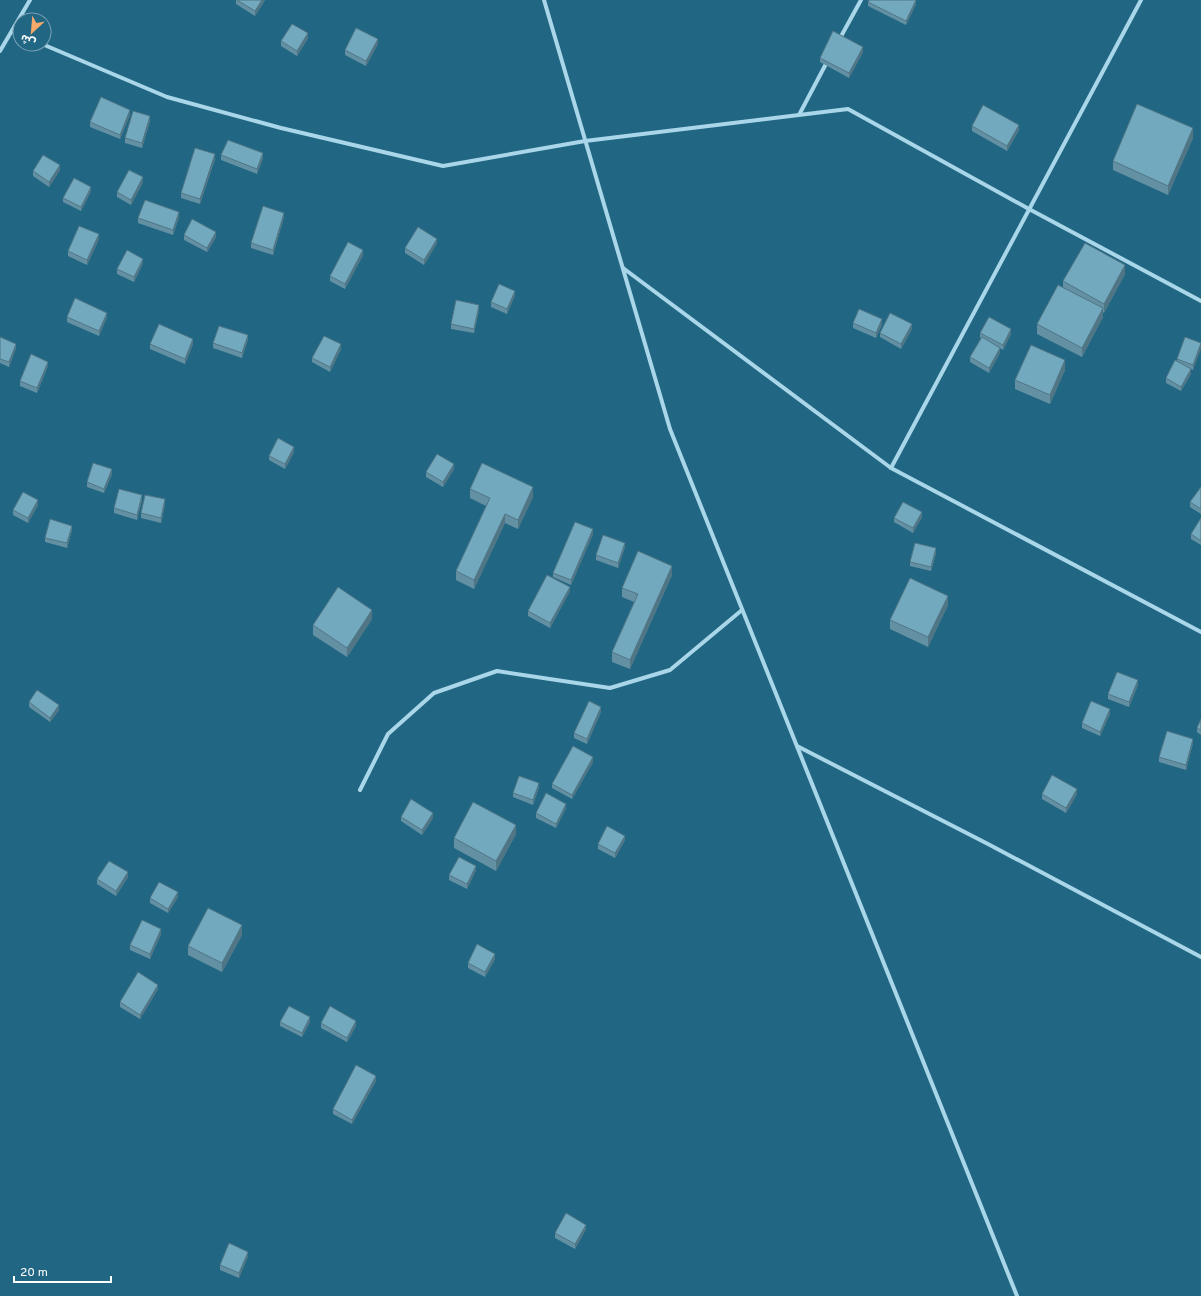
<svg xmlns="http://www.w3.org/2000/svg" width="1201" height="1296" font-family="Overpass,'Noto Sans Arabic',sans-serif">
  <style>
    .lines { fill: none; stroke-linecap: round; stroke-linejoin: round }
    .minor { stroke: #a9d6e8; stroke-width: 4 }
    .wall { fill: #6391a3 }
    .shaded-wall { fill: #507685 }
    .building { fill: #73a9be; stroke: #507685 }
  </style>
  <rect width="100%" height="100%" fill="#216683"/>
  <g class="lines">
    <!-- minor -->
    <g class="minor">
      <polyline points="544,0 670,429 1017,1296"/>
      <polyline points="12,31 20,35"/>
      <polyline points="839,40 861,0"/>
      <polyline points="42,44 167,97 281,128 443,166 585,141 848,109 1029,209 1201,301"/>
      <polyline points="0,51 30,0"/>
      <polyline points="799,115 828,60"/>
      <polyline points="623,268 891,468 1201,632"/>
      <polyline points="891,468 1141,0"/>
      <polyline points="797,746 988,844 1201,957"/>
      <polyline points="360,790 388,734 434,693 497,671 610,688 670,670 742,610"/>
    </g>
  </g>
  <!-- wall -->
  <g class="wall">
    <polygon points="236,0 265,0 255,16 236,4"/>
    <polygon points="868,2 916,4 906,25 868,6"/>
    <polygon points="308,38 297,56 281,46 281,41"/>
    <polygon points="378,44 366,66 345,55 345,50"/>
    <polygon points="863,52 849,78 820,62 820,58"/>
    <polygon points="130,115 120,139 90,127 90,122"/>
    <polygon points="150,121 142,148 125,143 125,138"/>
    <polygon points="972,126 1019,130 1007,151 972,131"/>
    <polygon points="1193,138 1168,195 1113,170 1113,161"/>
    <polygon points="221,155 263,158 257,174 221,160"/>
    <polygon points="215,159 200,204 181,198 181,193"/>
    <polygon points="60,170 49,187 33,176 33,171"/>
    <polygon points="143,182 131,205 117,197 117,192"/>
    <polygon points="91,191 81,211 63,202 63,198"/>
    <polygon points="179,217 173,235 138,223 138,218"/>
    <polygon points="284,217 273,255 251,248 251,243"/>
    <polygon points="184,235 216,237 207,252 184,240"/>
    <polygon points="99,239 87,265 68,256 68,251"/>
    <polygon points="437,243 424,265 405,253 405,248"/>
    <polygon points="363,255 345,289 330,281 330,276"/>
    <polygon points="143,263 134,282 117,274 117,269"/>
    <polygon points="1125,274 1104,313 1103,312 1103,317 1082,357 1037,334 1037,324 1063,287 1063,281"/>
    <polygon points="515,295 507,314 491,307 491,302"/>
    <polygon points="479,310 474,333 451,329 451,324"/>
    <polygon points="67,317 107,317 99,336 67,322"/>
    <polygon points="853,323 882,324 876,338 853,328"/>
    <polygon points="912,329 901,349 880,337 880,333"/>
    <polygon points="980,333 1011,334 1003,350 1000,348 1000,353 989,373 970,362 970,357 981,338 980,338"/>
    <polygon points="0,337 16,348 9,367 0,363"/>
    <polygon points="248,339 242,358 213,348 213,343"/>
    <polygon points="1201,343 1193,370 1191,369 1191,374 1181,391 1166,383 1166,378 1177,361 1177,359"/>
    <polygon points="150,344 193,344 185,364 150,349"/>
    <polygon points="341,349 330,372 312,362 312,358"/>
    <polygon points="48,366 37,393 20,386 20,381"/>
    <polygon points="1065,370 1050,404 1015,389 1015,380"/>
    <polygon points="294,452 285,469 269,460 269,456"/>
    <polygon points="454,469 443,487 426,477 426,472"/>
    <polygon points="112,474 104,493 87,487 87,482"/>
    <polygon points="1201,487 1201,514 1190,507 1190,502"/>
    <polygon points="470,489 533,497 518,529 505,523 474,589 456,580 456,571 486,506 470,498"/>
    <polygon points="142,500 137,520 114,513 114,508"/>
    <polygon points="165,504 161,523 141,518 141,513"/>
    <polygon points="38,505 28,523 13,515 13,510"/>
    <polygon points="922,517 913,533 894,522 894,518"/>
    <polygon points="1201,518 1201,545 1191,539 1191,534"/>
    <polygon points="72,530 67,548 45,542 45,538"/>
    <polygon points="593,534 571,585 553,577 553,573"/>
    <polygon points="625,547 618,568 596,560 596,555"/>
    <polygon points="936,553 931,571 910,566 910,562"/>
    <polygon points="672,575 630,669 612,662 612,652 634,602 622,597 622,588"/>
    <polygon points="570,591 550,628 528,616 528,611"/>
    <polygon points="948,605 928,647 890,629 890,620"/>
    <polygon points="372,619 347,657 313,635 313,625"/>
    <polygon points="1138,685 1129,707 1108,699 1108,694"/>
    <polygon points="29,702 59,710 50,722 29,707"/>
    <polygon points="601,712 587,744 574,738 574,733"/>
    <polygon points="1110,714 1100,736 1082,728 1082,723"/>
    <polygon points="1201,719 1201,735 1197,732 1197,728"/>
    <polygon points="1193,743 1186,770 1159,762 1159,757"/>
    <polygon points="593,762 572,799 552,788 552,784"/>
    <polygon points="539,787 533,805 513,797 513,793"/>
    <polygon points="1042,794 1077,794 1066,813 1042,799"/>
    <polygon points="566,808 556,828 536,818 536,813"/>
    <polygon points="401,817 433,818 422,835 401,821"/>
    <polygon points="516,834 496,871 454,848 454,838"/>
    <polygon points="625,840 615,858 598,849 598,844"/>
    <polygon points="476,870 467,889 449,880 449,875"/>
    <polygon points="128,877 116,896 97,884 97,879"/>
    <polygon points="178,897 168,913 150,903 150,898"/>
    <polygon points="161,934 150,959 130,950 130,945"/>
    <polygon points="242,935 222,972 188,955 188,946"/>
    <polygon points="495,959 485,977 468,968 468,963"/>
    <polygon points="158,989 140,1019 120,1007 120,1002"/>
    <polygon points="280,1022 310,1022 302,1037 280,1026"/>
    <polygon points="321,1023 356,1026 347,1042 321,1028"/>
    <polygon points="376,1081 352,1124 333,1114 333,1109"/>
    <polygon points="586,1229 575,1249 555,1238 555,1233"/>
    <polygon points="248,1256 239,1278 220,1270 220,1265"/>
  </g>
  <!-- shaded-wall -->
  <g class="shaded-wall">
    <polygon points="262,0 265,0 255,16 255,11"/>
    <polygon points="916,0 916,4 906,25 906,21"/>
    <polygon points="308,33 308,38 297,56 297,51"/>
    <polygon points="378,39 378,44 366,66 366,61"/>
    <polygon points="863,47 863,52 849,78 849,73"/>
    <polygon points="130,110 130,115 120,139 120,135"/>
    <polygon points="150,116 150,121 142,148 142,143"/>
    <polygon points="1019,125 1019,130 1007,151 1007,146"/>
    <polygon points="1193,128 1193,138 1168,195 1168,186"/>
    <polygon points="263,153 263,158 257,174 257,169"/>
    <polygon points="215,154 215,159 200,204 200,199"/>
    <polygon points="60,165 60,170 49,187 49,182"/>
    <polygon points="143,177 143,182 131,205 131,200"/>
    <polygon points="91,187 91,191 81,211 81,207"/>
    <polygon points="179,212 179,217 173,235 173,230"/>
    <polygon points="284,213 284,217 273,255 273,250"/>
    <polygon points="216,232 216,237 207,252 207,248"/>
    <polygon points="99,234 99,239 87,265 87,260"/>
    <polygon points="437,239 437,243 424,265 424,260"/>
    <polygon points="363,250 363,255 345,289 345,284"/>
    <polygon points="143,259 143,263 134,282 134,277"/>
    <polygon points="1125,265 1125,274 1104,313 1104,304"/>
    <polygon points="515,291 515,295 507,314 507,309"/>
    <polygon points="479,305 479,310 474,333 474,329"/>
    <polygon points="1103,308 1103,317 1082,357 1082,348"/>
    <polygon points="107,313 107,317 99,336 99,331"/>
    <polygon points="882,319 882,324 876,338 876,333"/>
    <polygon points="912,324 912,329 901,349 901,344"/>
    <polygon points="1011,329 1011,334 1003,350 1003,345"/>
    <polygon points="248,335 248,339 242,358 242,353"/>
    <polygon points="193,339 193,344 185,364 185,359"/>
    <polygon points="16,344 16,348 9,367 9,362"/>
    <polygon points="341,344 341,349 330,372 330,367"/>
    <polygon points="1201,344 1201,349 1193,370 1193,365"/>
    <polygon points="1000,348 1000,353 989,373 989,368"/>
    <polygon points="1065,360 1065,370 1050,404 1050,395"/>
    <polygon points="48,362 48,366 37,393 37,388"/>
    <polygon points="1191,369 1191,374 1181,391 1181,387"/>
    <polygon points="294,447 294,452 285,469 285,464"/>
    <polygon points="454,464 454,469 443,487 443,482"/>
    <polygon points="112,469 112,474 104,493 104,489"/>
    <polygon points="533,487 533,497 518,529 518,520"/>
    <polygon points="142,495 142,500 137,520 137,515"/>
    <polygon points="165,499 165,504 161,523 161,518"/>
    <polygon points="38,500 38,505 28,523 28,518"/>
    <polygon points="922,512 922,517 913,533 913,528"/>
    <polygon points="505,514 505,523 474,589 474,580"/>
    <polygon points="72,526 72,530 67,548 67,543"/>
    <polygon points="593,529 593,534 571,585 571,580"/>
    <polygon points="625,543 625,547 618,568 618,563"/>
    <polygon points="936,548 936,553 931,571 931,567"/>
    <polygon points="672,566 672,575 630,669 630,660"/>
    <polygon points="570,587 570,591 550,628 550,623"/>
    <polygon points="948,596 948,605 928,647 928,637"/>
    <polygon points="372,610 372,619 347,657 347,648"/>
    <polygon points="1138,680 1138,685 1129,707 1129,702"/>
    <polygon points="59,705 59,710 50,722 50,718"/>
    <polygon points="601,707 601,712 587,744 587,739"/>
    <polygon points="1110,709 1110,714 1100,736 1100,732"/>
    <polygon points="1193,739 1193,743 1186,770 1186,765"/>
    <polygon points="593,757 593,762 572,799 572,795"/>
    <polygon points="539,783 539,787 533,805 533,800"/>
    <polygon points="1077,789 1077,794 1066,813 1066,808"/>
    <polygon points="566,804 566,808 556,828 556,824"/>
    <polygon points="433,813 433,818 422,835 422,830"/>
    <polygon points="516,825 516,834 496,871 496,861"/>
    <polygon points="625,836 625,840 615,858 615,853"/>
    <polygon points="476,866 476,870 467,889 467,884"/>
    <polygon points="128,872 128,877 116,896 116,891"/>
    <polygon points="178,892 178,897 168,913 168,909"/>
    <polygon points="242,925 242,935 222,972 222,963"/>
    <polygon points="161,929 161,934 150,959 150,954"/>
    <polygon points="495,954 495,959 485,977 485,972"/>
    <polygon points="158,985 158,989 140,1019 140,1015"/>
    <polygon points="310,1017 310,1022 302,1037 302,1033"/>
    <polygon points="356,1021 356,1026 347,1042 347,1038"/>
    <polygon points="376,1076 376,1081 352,1124 352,1120"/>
    <polygon points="586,1225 586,1229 575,1249 575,1244"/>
    <polygon points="248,1252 248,1256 239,1278 239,1273"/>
  </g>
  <!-- building -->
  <g class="building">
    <polygon points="237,0 262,0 255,11"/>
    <polygon points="869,0 916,0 906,21 868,2"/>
    <polygon points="292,24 308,33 297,51 281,41"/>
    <polygon points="356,28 378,39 366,61 345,50"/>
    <polygon points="833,31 863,47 849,73 820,58"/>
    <polygon points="101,97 130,110 120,135 90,122"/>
    <polygon points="1137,104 1193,128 1168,186 1113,161"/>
    <polygon points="983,105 1019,125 1007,146 972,126"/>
    <polygon points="133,111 150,116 142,143 125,138"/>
    <polygon points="228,140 263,153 257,169 221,155"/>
    <polygon points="195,148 215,154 200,199 181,193"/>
    <polygon points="43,155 60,165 49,182 33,171"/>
    <polygon points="129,170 143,177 131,200 117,192"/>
    <polygon points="74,178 91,187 81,207 63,198"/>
    <polygon points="145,200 179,212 173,230 138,218"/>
    <polygon points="263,206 284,213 273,250 251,243"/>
    <polygon points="192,219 216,232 207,248 184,235"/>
    <polygon points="79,226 99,234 87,260 68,251"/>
    <polygon points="418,227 437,239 424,260 405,248"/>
    <polygon points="348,242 363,250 345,284 330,276"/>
    <polygon points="1085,243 1125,265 1104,304 1063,281"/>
    <polygon points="127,250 143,259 134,277 117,269"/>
    <polygon points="499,284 515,291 507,309 491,302"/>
    <polygon points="1058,285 1103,308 1082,348 1037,324"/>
    <polygon points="75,298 107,313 99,331 67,317"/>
    <polygon points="456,300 479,305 474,329 451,324"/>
    <polygon points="859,309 882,319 876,333 853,323"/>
    <polygon points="890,313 912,324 901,344 880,333"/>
    <polygon points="989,317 1011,329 1003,345 980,333"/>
    <polygon points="159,324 193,339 185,359 150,344"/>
    <polygon points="219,326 248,335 242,353 213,343"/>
    <polygon points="324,336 341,344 330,367 312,358"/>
    <polygon points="0,337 16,344 9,362 0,359"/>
    <polygon points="982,337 1000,348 989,368 970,357"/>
    <polygon points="1185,337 1201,343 1193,365 1177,359"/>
    <polygon points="1031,345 1065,360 1050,395 1015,380"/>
    <polygon points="31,354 48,362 37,388 20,381"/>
    <polygon points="1175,360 1191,369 1181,387 1166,378"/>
    <polygon points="278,438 294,447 285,464 269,456"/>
    <polygon points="437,454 454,464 443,482 426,472"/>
    <polygon points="93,463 112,469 104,489 87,482"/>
    <polygon points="482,463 533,487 518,520 505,514 474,580 456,571 490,498 470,489"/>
    <polygon points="1201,487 1201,509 1190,502"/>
    <polygon points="119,489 142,495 137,515 114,508"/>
    <polygon points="23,492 38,500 28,518 13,510"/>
    <polygon points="145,495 165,499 161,518 141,513"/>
    <polygon points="903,502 922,512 913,528 894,518"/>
    <polygon points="1201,518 1201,541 1191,534"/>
    <polygon points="50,519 72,526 67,543 45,538"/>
    <polygon points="575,522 593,529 571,580 553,573"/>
    <polygon points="603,535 625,543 618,563 596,555"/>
    <polygon points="915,543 936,548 931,567 910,562"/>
    <polygon points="638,551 672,566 630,660 612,652 638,594 622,588"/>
    <polygon points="547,575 570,587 550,623 528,611"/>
    <polygon points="910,578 948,596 928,637 890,620"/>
    <polygon points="338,587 372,610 347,648 313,625"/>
    <polygon points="1117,672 1138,680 1129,702 1108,694"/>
    <polygon points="37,690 59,705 50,718 29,702"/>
    <polygon points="589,701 601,707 587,739 574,733"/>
    <polygon points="1091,701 1110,709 1100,732 1082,723"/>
    <polygon points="1201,719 1201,730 1197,728"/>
    <polygon points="1167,731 1193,739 1186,765 1159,757"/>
    <polygon points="573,746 593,757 572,795 552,784"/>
    <polygon points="1052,775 1077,789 1066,808 1042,794"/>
    <polygon points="519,776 539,783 533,800 513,793"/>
    <polygon points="546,793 566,804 556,824 536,813"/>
    <polygon points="411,799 433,813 422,830 401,817"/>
    <polygon points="473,802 516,825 496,861 454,838"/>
    <polygon points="607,826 625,836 615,853 598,844"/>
    <polygon points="459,857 476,866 467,884 449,875"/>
    <polygon points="109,861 128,872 116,891 97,879"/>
    <polygon points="159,882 178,892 168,909 150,898"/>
    <polygon points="208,908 242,925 222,963 188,946"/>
    <polygon points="142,920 161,929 150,954 130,945"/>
    <polygon points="477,944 495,954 485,972 468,963"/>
    <polygon points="138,972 158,985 140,1015 120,1002"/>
    <polygon points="289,1006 310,1017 302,1033 280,1022"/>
    <polygon points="330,1006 356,1021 347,1038 321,1023"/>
    <polygon points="356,1065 376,1076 352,1120 333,1109"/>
    <polygon points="566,1213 586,1225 575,1244 555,1233"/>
    <polygon points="229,1243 248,1252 239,1273 220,1265"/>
  </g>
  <!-- north arrow -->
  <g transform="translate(32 32) rotate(206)"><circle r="19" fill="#216683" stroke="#7aa3b5"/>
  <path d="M0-3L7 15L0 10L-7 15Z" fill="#f5a96b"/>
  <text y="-6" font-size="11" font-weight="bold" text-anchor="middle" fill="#ffffff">ش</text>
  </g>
  <!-- scale -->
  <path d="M14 1276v6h97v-6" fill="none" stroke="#ffffff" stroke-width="2"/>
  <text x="20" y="1276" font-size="12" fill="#ffffff" stroke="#216683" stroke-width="3" paint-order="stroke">20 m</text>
</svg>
